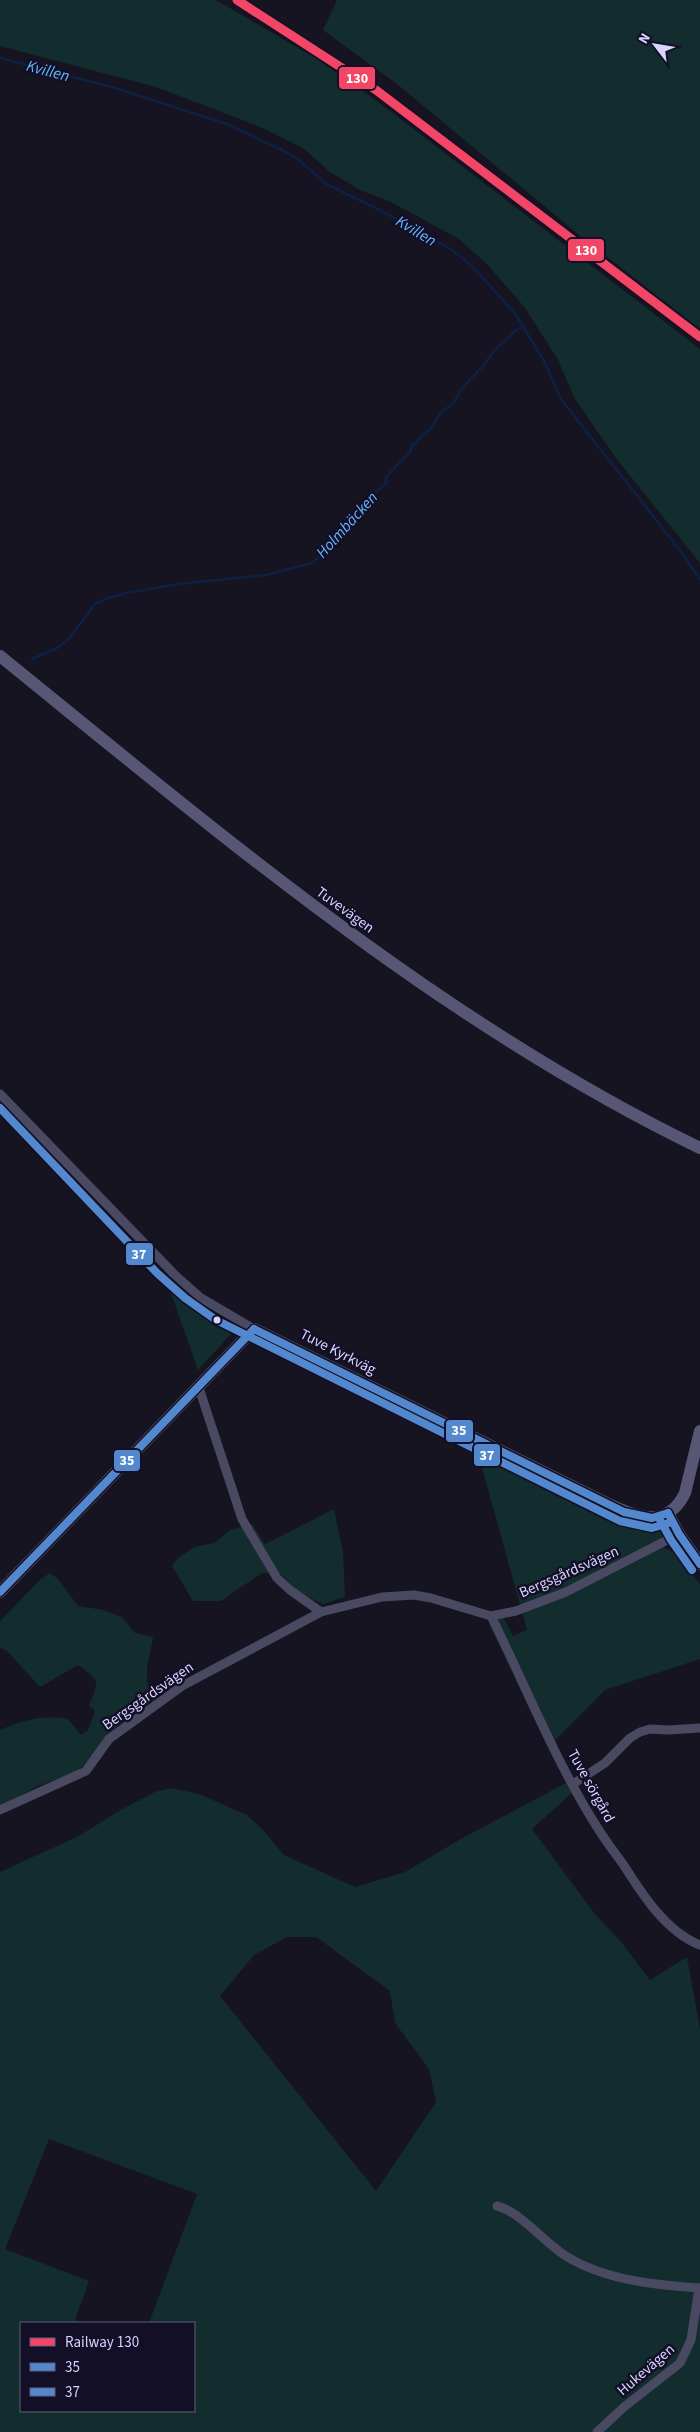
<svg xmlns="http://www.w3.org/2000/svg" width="700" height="2432" font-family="'Source Sans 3',sans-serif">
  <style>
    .green { fill: #132c2d; fill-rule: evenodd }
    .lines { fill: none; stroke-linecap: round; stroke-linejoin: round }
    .stream { stroke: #0d2144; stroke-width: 2.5 }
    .street { stroke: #4a4962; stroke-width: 9 }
    .secondary { stroke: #575674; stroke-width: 12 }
    .bus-1-casing { stroke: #130f26; stroke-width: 11 }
    .bus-2-casing { stroke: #130f26; stroke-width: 11 }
    .bus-1 { stroke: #5388ce; stroke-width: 8 }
    .bus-2 { stroke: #5388ce; stroke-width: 8 }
    .rail-1-casing { stroke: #130f26; stroke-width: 12 }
    .rail-1 { stroke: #f34667; stroke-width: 9 }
    .bus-dot { fill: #d9d4ff; stroke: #130f26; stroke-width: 2 }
    .labels { text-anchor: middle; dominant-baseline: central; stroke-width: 5; stroke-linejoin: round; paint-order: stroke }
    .street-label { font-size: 15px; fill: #d9d4ff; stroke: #130f26 }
    .water-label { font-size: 16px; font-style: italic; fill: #62b6ff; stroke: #130f26 }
    .line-badge { stroke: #130f26; stroke-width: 2 }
    .badge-label { font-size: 14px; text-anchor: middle; font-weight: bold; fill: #fff }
  </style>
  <rect width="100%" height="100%" fill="#161421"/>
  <!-- green -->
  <g class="green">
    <polygon points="0,0 216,0 317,59 381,104 700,349 700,563 615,457 575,399 558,360 525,308 487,264 459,239 391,202 360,190 330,172 303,148 263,128 156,87 0,46"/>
    <polygon points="337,0 700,0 700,329 584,239 397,84 323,30"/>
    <polygon points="164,1273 199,1302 233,1325 232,1333 198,1370"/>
    <polygon points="478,1445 625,1518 641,1523 663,1524 665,1530 662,1547 677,1554 700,1584 700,1659 605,1690 554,1741 546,1744 489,1624 503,1617 513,1636 527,1630 479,1457"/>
    <polygon points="334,1509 343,1552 345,1597 323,1604 297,1592 281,1574 262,1573 221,1601 193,1601 172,1566 179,1557 195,1547 214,1543 230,1530 252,1524 265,1544"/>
    <path d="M50,1573l8,6 20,27 26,4 18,7 13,16 18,4c-3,22 -13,43 2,63l-46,33 -23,31 -12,9 -36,13 -38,21v-77c24,-10 42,-15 68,-11l13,16 7,-5 7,-19 -6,-5c10,-27 12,-24 -11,-41l-38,22 -34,-37 -6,-2v-27l41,-42z"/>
    <path d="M566,1783l6,10 -40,36 63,85 27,29 28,37 37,-23 13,72v403h-700v-560l79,-36 38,-24 38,-20 16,-4 28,6 48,21 17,16 20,24 71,32 50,-15 54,-32zM287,1937h29l74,54 5,32 34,46 7,33 -60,89 -156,-195 34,-41zM49,2139l148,55 -48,129h45v88h-173v-88h62l-8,-3 14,-39 -84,-32z"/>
  </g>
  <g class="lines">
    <!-- stream -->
    <g class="stream">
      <polyline points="0,58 115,88 227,124 284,151 298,159 326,184 380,210 452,250 470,264 514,312 544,361 561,399 679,549 700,579"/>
      <polyline points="32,659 57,648 67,641 95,604 108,598 126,593 179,584 266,575 312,563 337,540 368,498 386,484 386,477 410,452 413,445 432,427 441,412 453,404 462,388 484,365 493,352 515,331 524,326"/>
    </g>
    <!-- street -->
    <g class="street">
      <polyline points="0,1094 174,1274 201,1298 254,1329"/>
      <polyline points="199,1388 242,1519 277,1578 290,1590 321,1612"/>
      <path d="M491,1616c35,70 64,145 106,211 8,13 17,25 26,37 19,30 43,68 77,81"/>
      <polyline points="573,1784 605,1763 630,1738 640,1732 650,1729 668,1730 700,1728"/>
      <polyline points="0,1810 86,1771 109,1739 182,1686 321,1612 382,1597 414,1595 431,1598 491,1616 516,1611 566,1592 679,1534"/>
      <path d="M497,2206c22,5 48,37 69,50 38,24 89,29 134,32"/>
      <polyline points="597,2432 624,2407 680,2363 691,2340 699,2288"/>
    </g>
    <!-- secondary -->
    <g class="secondary">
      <path d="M0,656c221,179 442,367 700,492"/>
      <polyline points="668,1513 679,1534 700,1564"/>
      <path d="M0,1592l254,-263 352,174c31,14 61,27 79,-10l15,-62"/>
    </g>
    <!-- bus-1 casing -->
    <g class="bus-1-casing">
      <g id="bus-1">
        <polyline points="254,1329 624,1512 652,1518 668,1513"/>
        <polyline points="668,1513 679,1534 700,1564"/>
        <polyline points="0,1592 254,1329"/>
      </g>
    </g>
    <!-- bus-2 casing -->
    <g class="bus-2-casing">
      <g id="bus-2">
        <polyline points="0,1108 157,1273 185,1298 216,1320 620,1521 652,1528 672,1522"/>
        <polyline points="659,1518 671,1540 692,1570"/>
      </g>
    </g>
    <!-- bus-1 -->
    <use href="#bus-1" class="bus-1"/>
    <!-- bus-2 -->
    <use href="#bus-2" class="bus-2"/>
    <!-- rail-1 casing -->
    <g class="rail-1-casing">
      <polyline id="rail-1" points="237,0 376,90 700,337"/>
    </g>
    <!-- rail-1 -->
    <use href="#rail-1" class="rail-1"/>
  </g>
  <!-- markers -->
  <circle class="bus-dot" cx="217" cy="1320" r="4.5"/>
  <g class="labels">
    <!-- street labels -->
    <g class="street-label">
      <text transform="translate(345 910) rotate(36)">Tuvevägen</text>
      <text transform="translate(338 1352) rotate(27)">Tuve Kyrkväg</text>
      <text transform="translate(569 1572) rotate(-24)">Bergsgårdsvägen</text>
      <text transform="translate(148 1696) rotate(-35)">Bergsgårdsvägen</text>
      <text transform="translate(591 1786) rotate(61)">Tuve sörgård</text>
      <text transform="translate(646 2370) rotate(-41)">Hukevägen</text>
    </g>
    <!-- water labels -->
    <g class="water-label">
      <text transform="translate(48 71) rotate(15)">Kvillen</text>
      <text transform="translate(416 231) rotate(31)">Kvillen</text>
      <text transform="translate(347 525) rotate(-48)">Holmbäcken</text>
    </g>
  </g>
  <g class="line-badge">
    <rect x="338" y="66" width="38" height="24" rx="5" fill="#f34667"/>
    <rect x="567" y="238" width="38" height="24" rx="5" fill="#f34667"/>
    <rect x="125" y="1242" width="29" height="24" rx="5" fill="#5388ce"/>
    <rect x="445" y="1419" width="29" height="24" rx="5" fill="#5388ce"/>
    <rect x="473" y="1443" width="28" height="24" rx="5" fill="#5388ce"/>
    <rect x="113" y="1449" width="28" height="23" rx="5" fill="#5388ce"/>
  </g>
  <g class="badge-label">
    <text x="357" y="83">130</text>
    <text x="586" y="255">130</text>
    <text x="139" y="1259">37</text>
    <text x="459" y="1435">35</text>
    <text x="487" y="1460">37</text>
    <text x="127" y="1465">35</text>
  </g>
  <!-- legend -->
  <rect x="20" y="2322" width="175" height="90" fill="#130f26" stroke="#625e7d"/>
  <rect x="30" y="2338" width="25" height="8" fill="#f34667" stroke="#625e7d"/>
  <text x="65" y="2347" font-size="15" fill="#d9d4ff">Railway 130</text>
  <rect x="30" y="2363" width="25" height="8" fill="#5388ce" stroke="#625e7d"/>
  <text x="65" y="2372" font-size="15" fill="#d9d4ff">35</text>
  <rect x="30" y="2388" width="25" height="8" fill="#5388ce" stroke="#625e7d"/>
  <text x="65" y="2397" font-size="15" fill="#d9d4ff">37</text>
  <!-- north arrow -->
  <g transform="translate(655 45) rotate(301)" stroke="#130f26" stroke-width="4" paint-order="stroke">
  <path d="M0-4L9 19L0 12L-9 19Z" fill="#d9d4ff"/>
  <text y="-8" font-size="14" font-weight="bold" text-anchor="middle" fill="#d9d4ff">N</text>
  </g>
</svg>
